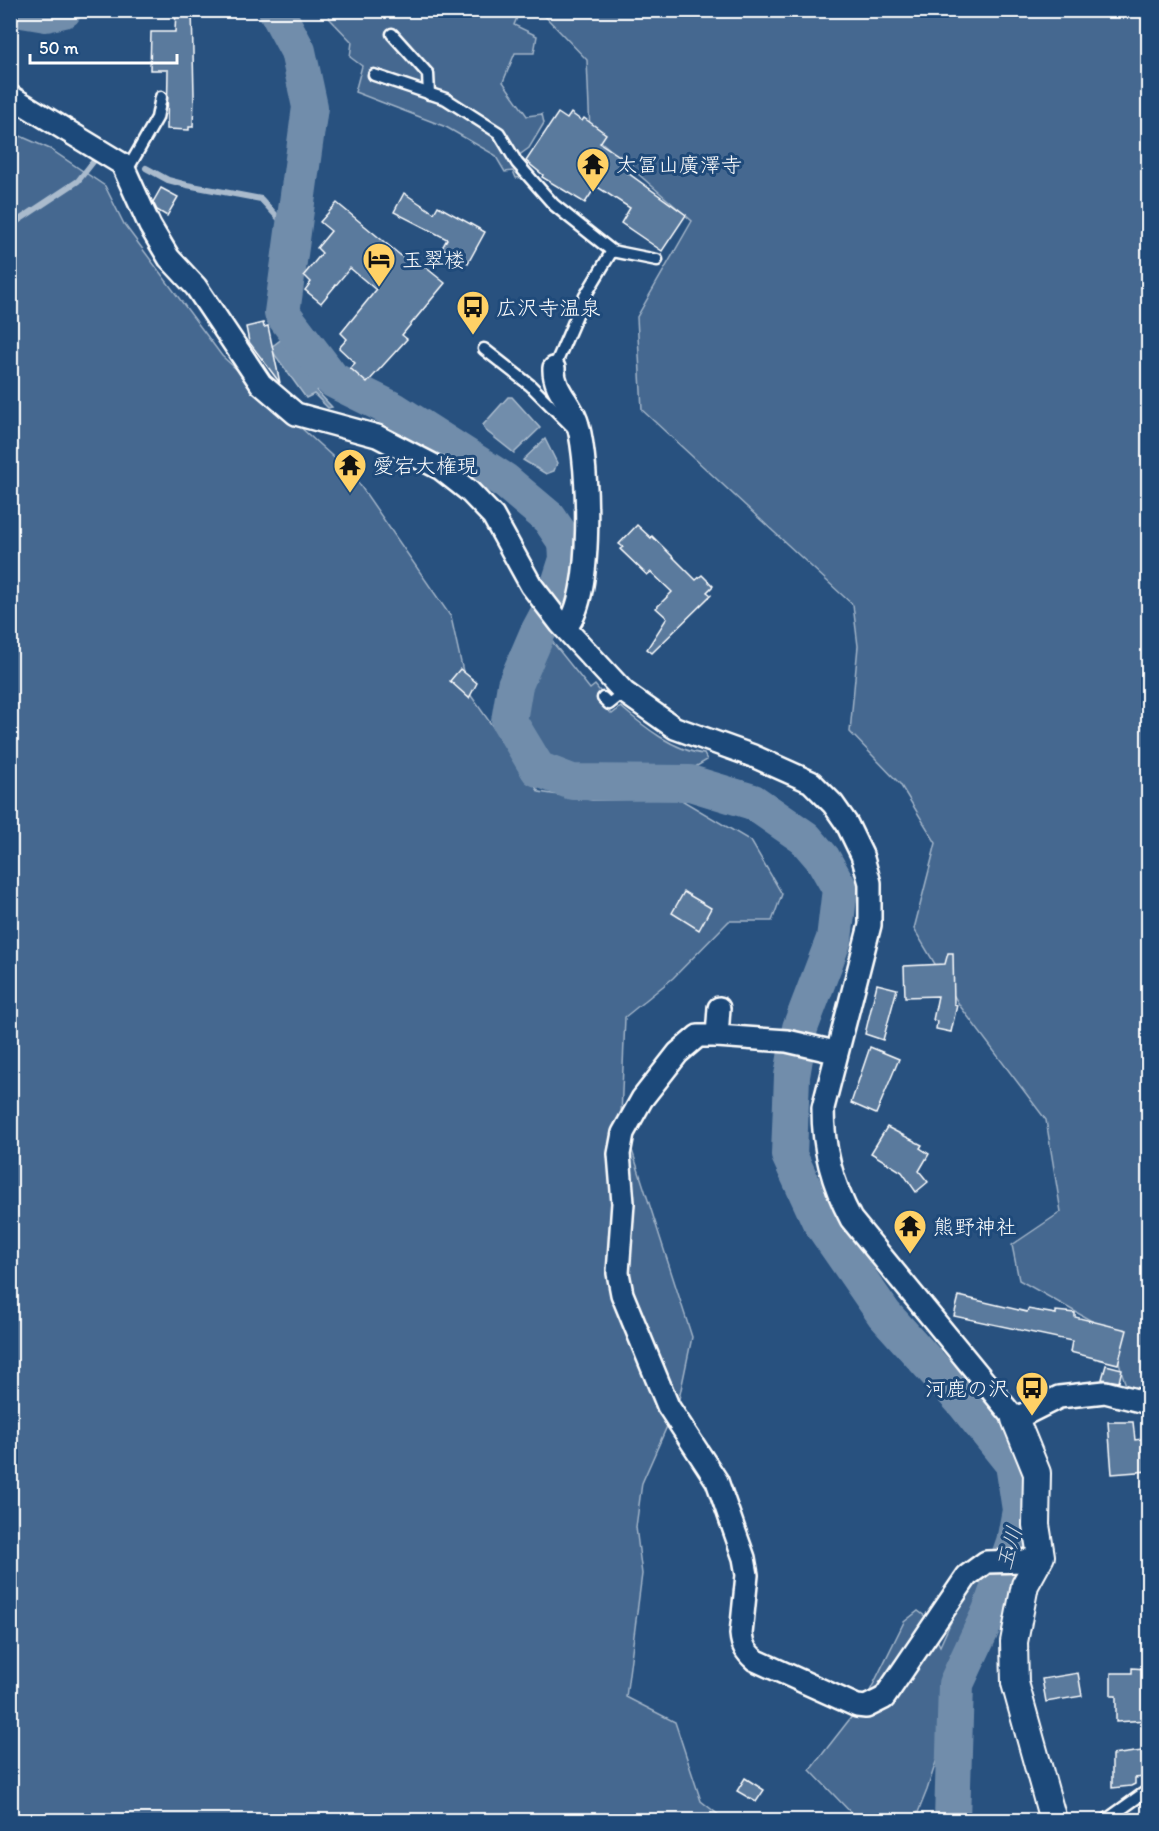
<svg xmlns="http://www.w3.org/2000/svg" width="1159" height="1831" font-family="Itim,'Klee One',sans-serif">
  <style>
    .green { fill: #446890; stroke: #a2b4c8; stroke-width: 1.5 }
    .water { fill: #718dab; stroke: #aabbcd; stroke-width: 1.5 }
    .lines { fill: none; stroke-linecap: round; stroke-linejoin: round }
    .stream { stroke: #aabbcd; stroke-width: 6 }
    .river { stroke: #718dab; stroke-width: 36 }
    .building { fill: #5a7a9d; stroke: #fff; stroke-width: 1.5 }
    .service-casing { stroke: #fff; stroke-width: 15 }
    .minor-casing { stroke: #fff; stroke-width: 26 }
    .tertiary-casing { stroke: #fff; stroke-width: 30 }
    .service { stroke: #1f4a7a; stroke-width: 10 }
    .minor { stroke: #1f4a7a; stroke-width: 21 }
    .tertiary { stroke: #1f4a7a; stroke-width: 26 }
    .labels { text-anchor: middle; dominant-baseline: central; stroke-width: 6; stroke-linejoin: round; paint-order: stroke }
    .poi-label { font-size: 21px; fill: #fff; stroke: #1f4a7a; text-anchor: start }
    .water-label { font-size: 22px; font-style: italic; fill: #d4dde6; stroke: #1f4a7a }
  </style>
  <rect width="100%" height="100%" fill="#28517f"/>
  <filter id="ink" filterUnits="userSpaceOnUse"><feTurbulence type="fractalNoise" baseFrequency=".0167" numOctaves="2"/><feDisplacementMap in="SourceGraphic" scale="12" xChannelSelector="R" yChannelSelector="G"/><feConvolveMatrix kernelMatrix="1 2 1 2 8 2 1 2 1" color-interpolation-filters="sRGB"/></filter>
  <g filter="url(#ink)">
    <!-- green -->
    <g class="green">
      <polygon points="513,10 518,15 514,25 537,36 534,53 515,53 503,82 527,116 542,114 544,123 529,148 518,156 524,177 516,178 513,171 505,172 495,155 446,127 355,92 362,66 350,57 352,42 330,19 326,11"/>
      <path d="M540,11h608v1406c-23,-16 -30,-58 -35,-84l-94,-53 -7,-35 49,-33 -15,-92 -86,-114 -46,-77 22,-86 -36,-59 -50,-52 8,-86 -5,-41 -211,-195 -5,-93 55,-96 -102,-89 -3,-72z"/>
      <polygon points="11,132 50,149 105,186 124,224 222,356 353,475 451,617 467,690 539,792 592,800 680,799 751,841 782,894 772,921 729,921 673,978 625,1017 621,1116 692,1337 679,1399 642,1483 636,1527 642,1574 626,1697 675,1722 701,1801 725,1820 11,1820"/>
      <path d="M550,639l40,50 5,-4 8,10 -5,5 14,14 9,-7c22,19 53,44 83,47l3,6 -25,15 -58,-4 -32,6 -21,-2 -16,-7 -38,-66 8,-29z"/>
      <polygon points="969,1582 986,1583 992,1598 963,1662 951,1715 927,1790 915,1820 858,1820 810,1770 867,1697 904,1622 918,1611 926,1617 940,1646"/>
    </g>
    <!-- water -->
    <g class="water">
      <polygon points="283,338 320,388 317,391 332,407 328,408 314,394 306,398 270,348"/>
      <polygon points="508,397 512,397 540,428 514,453 485,430 483,425"/>
      <polygon points="545,439 557,463 554,471 546,474 523,460"/>
    </g>
    <g class="lines">
      <!-- stream -->
      <g class="stream">
        <polyline points="146,168 168,180 187,185 261,199 293,234"/>
        <polyline points="10,226 78,181 93,162"/>
      </g>
      <!-- river -->
      <g class="river">
        <polyline points="22,10 46,14 64,10"/>
        <polyline points="276,10 298,51 310,107 282,313 333,380 394,410 505,481 549,518 566,543 567,559 552,606 537,634 515,685 509,721 538,769 572,782 690,783 753,802 805,838 823,859 840,889 834,939 800,1028 792,1076 789,1155 819,1220 884,1314 965,1404 1013,1464 1020,1510 1014,1542 990,1611 956,1684 952,1820"/>
      </g>
    </g>
    <!-- building -->
    <g class="building">
      <polygon points="176,10 192,10 194,95 193,127 189,127 189,130 167,129 168,70 150,70 151,32 175,32"/>
      <polygon points="558,113 567,119 571,113 582,121 584,118 606,134 600,143 633,165 628,173 686,215 662,251 621,223 630,208 596,186 585,203 542,177 543,175 526,161"/>
      <polygon points="161,188 178,197 167,216 157,210 153,202"/>
      <polygon points="404,193 434,213 438,206 485,232 468,263 442,248 447,239 394,212"/>
      <polygon points="337,203 405,259 409,254 445,283 402,335 407,339 367,383 350,368 355,363 339,348 347,339 341,333 376,290 350,268 321,303 305,290 311,282 304,275 322,253 317,248 331,231 320,222"/>
      <polygon points="263,323 264,327 268,326 280,383 249,342 246,327"/>
      <polygon points="637,525 651,538 652,536 696,580 702,575 713,586 707,592 711,595 652,653 647,649 667,618 656,608 672,592 651,572 647,575 620,549 623,547 619,544"/>
      <polygon points="460,669 477,683 469,698 450,681"/>
      <polygon points="684,892 711,908 699,930 672,913"/>
      <polygon points="948,953 953,953 954,1004 957,1005 951,1032 936,1029 937,1021 933,1020 938,996 905,997 904,966 945,964"/>
      <polygon points="877,984 897,989 883,1040 865,1034"/>
      <polygon points="870,1047 899,1059 876,1114 851,1103"/>
      <polygon points="887,1127 922,1145 920,1148 929,1154 919,1171 928,1182 916,1192 902,1172 871,1153"/>
      <polygon points="959,1296 1027,1312 1028,1309 1056,1314 1056,1311 1075,1313 1075,1317 1127,1330 1118,1364 1070,1352 1072,1341 954,1316"/>
      <polygon points="1106,1365 1122,1369 1119,1382 1102,1379"/>
      <polygon points="1108,1422 1133,1422 1135,1440 1149,1438 1149,1471 1112,1474"/>
      <polygon points="1132,1668 1146,1669 1147,1720 1116,1722 1116,1696 1111,1696 1111,1673 1132,1673"/>
      <polygon points="1078,1673 1082,1696 1046,1702 1042,1679"/>
      <polygon points="1142,1751 1145,1777 1135,1778 1135,1784 1131,1786 1112,1788 1112,1755"/>
      <polygon points="745,1778 764,1790 756,1802 737,1791"/>
    </g>
    <g class="lines">
      <!-- service casing -->
      <g class="service-casing">
        <g id="service">
          <polyline points="392,34 428,74 429,94"/>
          <polyline points="374,75 446,99 499,133 517,163 554,205 612,251 657,260"/>
          <polyline points="126,172 157,118 161,97"/>
          <polyline points="484,349 530,385 573,428"/>
          <polyline points="554,368 585,296 612,251"/>
          <polyline points="603,698 609,704 624,692"/>
          <polyline points="1106,1820 1148,1790"/>
        </g>
      </g>
      <!-- minor casing -->
      <g class="minor-casing">
        <g id="minor">
          <path d="M10,96l112,68 28,62 19,32 27,29 65,97 35,30 81,22 64,33 28,22 24,25 38,69 30,39 63,68 51,36 78,28 58,26 22,22 14,20 15,31 8,28v42l-47,183c0,41 9,75 28,111l164,200 44,-22 46,-5 43,11"/>
          <path d="M554,368c-1,23 19,36 24,57 11,40 16,173 -12,202"/>
          <polyline points="719,1008 717,1036 787,1041 835,1052"/>
          <path d="M717,1036h-19l-20,17 -36,46 -19,34 -4,21 4,49 -5,70 4,21 46,112 49,75 27,77 3,17 -6,59c1,12 5,18 14,26l102,46 9,1 18,-9 83,-122 19,-14 38,-1 17,-5"/>
        </g>
      </g>
      <!-- tertiary casing -->
      <g class="tertiary-casing">
        <polyline id="tertiary" points="1015,1419 1037,1473 1036,1525 1041,1556 1025,1585 1014,1642 1015,1683 1053,1820"/>
      </g>
      <!-- service -->
      <use href="#service" class="service"/>
      <!-- minor -->
      <use href="#minor" class="minor"/>
      <!-- tertiary -->
      <use href="#tertiary" class="tertiary"/>
    </g>
  </g>
  <!-- icons -->
  <defs>
    <g id="temple-pin" transform="scale(1.725)"><path d="M0 17L-7.5 6A9.5 9.5 0 1 1 7.5 6Z" fill="#ffd166" stroke="#1f4a7a"/><path d="M0-6L5-2H3V0L6.5 2.5H4V6H1.5V3h-3V6H-4V2.5H-6.5L-3 0V-2H-5Z" fill="#111"/></g>
    <g id="hotel-pin" transform="scale(1.725)"><path d="M0 17L-7.5 6A9.5 9.5 0 1 1 7.5 6Z" fill="#ffd166" stroke="#1f4a7a"/><path d="M-6-4.5h1.5V1H6V5H4.5V3h-9V5H-6ZM-4 0a1.8 1.8 0 1 1 3.6 0ZM.5 0V-2.5h3Q6-2.5 6 0Z" fill="#111"/></g>
    <g id="bus-pin" transform="scale(1.725)"><path d="M0 17L-7.5 6A9.5 9.5 0 1 1 7.5 6Z" fill="#ffd166" stroke="#1f4a7a"/><path d="M-5-6H5V4H4V6H2V4H-2V6H-4V4H-5ZM-3.5-4V0h7V-4ZM-3.5 1.2v1.5H-2V1.2ZM2 1.2v1.5H3.5V1.2Z" fill="#111"/></g>
  </defs>
  <g fill-rule="evenodd">
    <use href="#temple-pin" x="593" y="164"/>
    <use href="#hotel-pin" x="379" y="259"/>
    <use href="#bus-pin" x="473" y="307"/>
    <use href="#temple-pin" x="350" y="465"/>
    <use href="#temple-pin" x="910" y="1226"/>
    <use href="#bus-pin" x="1032" y="1388"/>
  </g>
  <g class="labels">
    <!-- poi labels -->
    <g class="poi-label">
      <text x="616" y="164">太冨山廣澤寺</text>
      <text x="402" y="259">玉翠楼</text>
      <text x="496" y="307">広沢寺温泉</text>
      <text x="373" y="465">愛宕大権現</text>
      <text x="933" y="1226">熊野神社</text>
      <text x="1009" y="1388" text-anchor="end">河鹿の沢</text>
    </g>
    <!-- water labels -->
    <g class="water-label">
      <text transform="translate(1009 1548) rotate(-74)">玉川</text>
    </g>
  </g>
  <!-- margin -->
  <rect width="1159" height="1831" fill="none" stroke="#1f4a7a" stroke-width="36"/>
  <rect x="18" y="18" width="1123" height="1795" fill="none" stroke="#fff" stroke-width="2" filter="url(#ink)"/>
  <!-- scale -->
  <path d="M30 54v9h147v-9" fill="none" stroke="#ffffff" stroke-width="3"/>
  <text x="39" y="54" font-size="18" fill="#ffffff" stroke="#1f4a7a" stroke-width="4.5" paint-order="stroke">50 m</text>
</svg>
